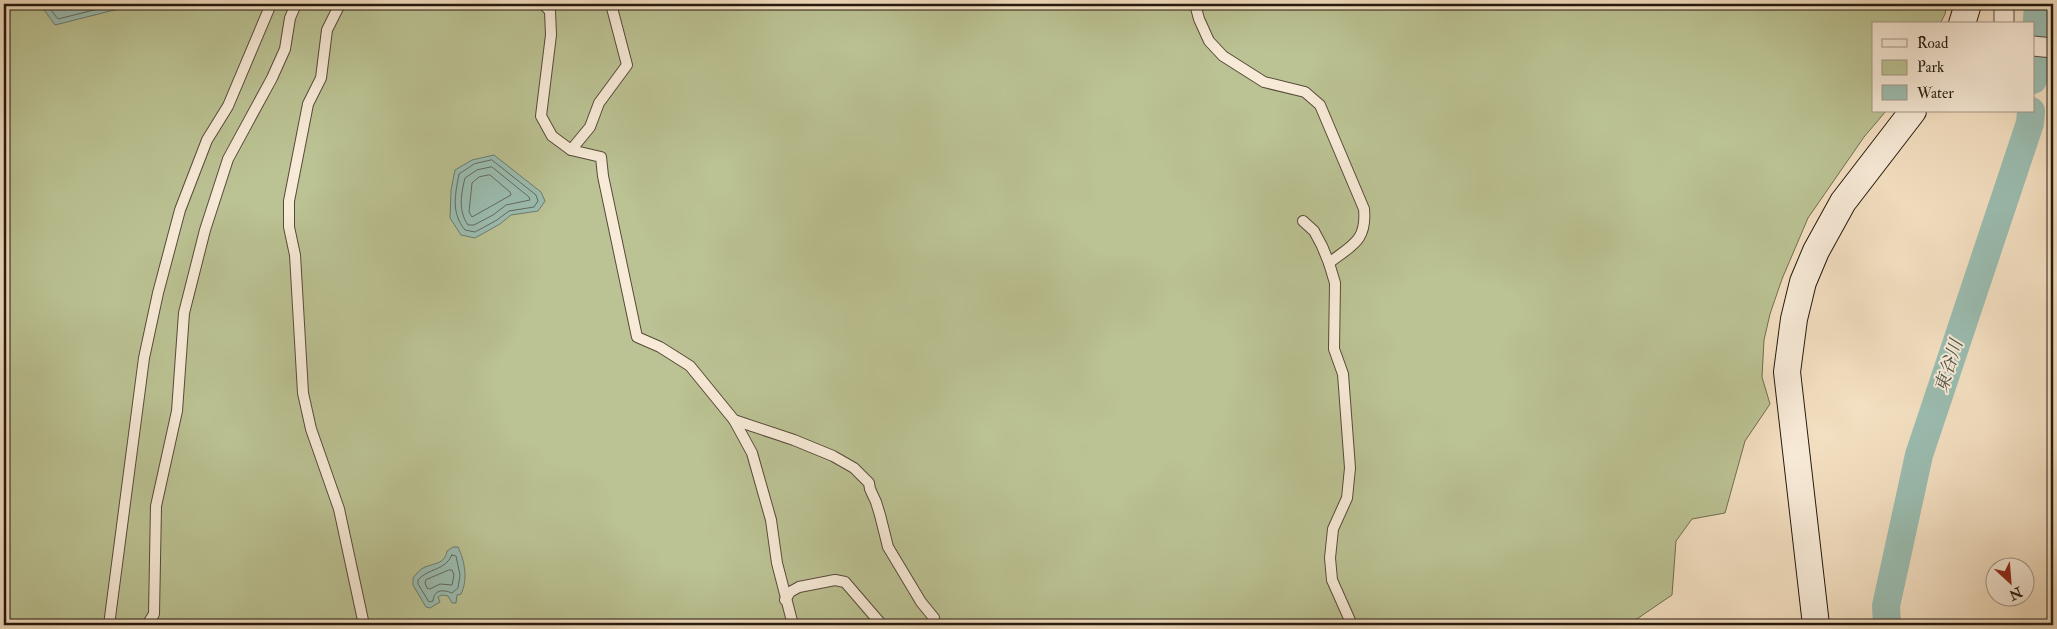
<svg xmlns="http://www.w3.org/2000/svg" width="2057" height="629" font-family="'IM FELL Double Pica','Noto Serif JP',serif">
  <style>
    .green { fill: #bbc293; stroke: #706e50 }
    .water { fill: #9bbdb1; stroke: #6c7b70 }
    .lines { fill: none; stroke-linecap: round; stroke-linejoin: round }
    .shore { stroke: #606b60; stroke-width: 1 }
    .river { stroke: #9bbdb1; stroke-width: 28 }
    .lane-casing { stroke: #584a3b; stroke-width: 12 }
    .street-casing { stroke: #584a3b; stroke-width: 21 }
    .secondary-casing { stroke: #25190e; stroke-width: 28 }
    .lane { stroke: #f7ead7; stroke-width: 10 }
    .street { stroke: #f7ead7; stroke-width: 19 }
    .secondary { stroke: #f7ead7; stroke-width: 26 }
    .labels { text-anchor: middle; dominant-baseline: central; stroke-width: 4; stroke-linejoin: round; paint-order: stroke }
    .water-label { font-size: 18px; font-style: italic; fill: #4e5247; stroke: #f7ead7 }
  </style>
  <rect width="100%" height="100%" fill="#f3dfc1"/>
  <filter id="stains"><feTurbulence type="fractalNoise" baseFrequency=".004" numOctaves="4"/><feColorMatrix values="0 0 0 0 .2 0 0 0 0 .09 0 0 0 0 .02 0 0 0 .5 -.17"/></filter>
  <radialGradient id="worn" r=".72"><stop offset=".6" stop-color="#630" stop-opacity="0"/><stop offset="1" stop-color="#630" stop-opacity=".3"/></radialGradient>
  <!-- green -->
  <polygon class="green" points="4,4 1947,4 1945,14 1940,24 1873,24 1873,111 1886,111 1864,137 1808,218 1782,279 1770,314 1764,340 1762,377 1770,404 1745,441 1725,513 1692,519 1676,541 1672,595 1628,625 4,625"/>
  <!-- water -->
  <g class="water">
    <polygon points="40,4 138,4 55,25"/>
    <polygon points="494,155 541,192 545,201 538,211 511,215 500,224 475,238 461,235 450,218 451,190 455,170 472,160"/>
    <path d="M453,547h5c7,14 10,33 3,47l-4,1 -1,8h-4l-4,-7 -6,-1 -4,2 2,5 -10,6 -4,-1 -13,-22v-7c3,-4 7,-9 12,-11 10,-4 20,-3 22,-16z"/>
  </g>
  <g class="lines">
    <!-- shore -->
    <g class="shore">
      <polyline points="46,4 58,19 118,4"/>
      <path d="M492,160l44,35 2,6 -4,6 -25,4 -12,9 -22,12 -10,-2c-14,-17 -10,-35 -6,-56l15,-10z"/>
      <path d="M492,167l37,30 1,3 -24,5 -13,10 -19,10h-6c-10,-14 -7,-31 -3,-47l12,-8z"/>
      <polygon points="490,175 510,192 511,195 472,217 469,212 472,183 479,177"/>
      <path d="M452,555l4,1 4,19 -2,13 -6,5c-10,-4 -18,-3 -19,8l-4,1 -11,-18v-4c10,-12 27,-9 34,-25z"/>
      <polygon points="449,570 452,570 454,575 452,585 440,584 430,589 427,588 425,583 426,580"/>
    </g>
    <!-- river -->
    <g class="river">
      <polyline points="2033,80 2038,4"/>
      <polyline points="1887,625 1886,606 1919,455 2030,123 2031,111"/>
    </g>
    <!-- lane casing -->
    <g class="lane-casing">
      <g id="lane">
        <polyline points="340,4 327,30 321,78 308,104 289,201 289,227 295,255 303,393 311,429 339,509 364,625"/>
        <polyline points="543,4 550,11 551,35 541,116 552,136 571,150 601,157 603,176 637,337 660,347 690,366 734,420 794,440 833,456 854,468 869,483 870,489 876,502 880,515 888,547 921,602 934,618 933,625"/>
        <path d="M1195,4l4,15 10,22 14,15 41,26 41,10 15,13 44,104c3,32 -12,36 -35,54"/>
        <polyline points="571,150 590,127 599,103 627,65 611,4"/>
        <polyline points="1303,221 1314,231 1322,246 1329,263 1335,283 1334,349 1343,374 1350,468 1347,498 1333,529 1330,558 1332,580 1352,625"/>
        <polyline points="734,420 752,453 771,520 777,563 793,625"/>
        <polyline points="785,600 790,592 799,587 835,580 845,582 882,625"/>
        <polyline points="109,625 144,358 158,293 180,210 207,140 228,106 271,4"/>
        <polyline points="147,625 154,614 156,506 177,411 184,313 205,230 228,159 272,78 285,49 290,18 296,4"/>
      </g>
    </g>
    <!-- street casing -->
    <g class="street-casing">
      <g id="street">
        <polyline points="2004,24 2004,4"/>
        <polyline points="2033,46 2053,48"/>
      </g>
    </g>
    <!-- secondary casing -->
    <g class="secondary-casing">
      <g id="secondary">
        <polyline points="1962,24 1968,4"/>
        <polyline points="1816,625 1787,372 1794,319 1803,282 1816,251 1843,202 1913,111"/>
      </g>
    </g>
    <!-- lane -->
    <use href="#lane" class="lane"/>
    <!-- street -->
    <use href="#street" class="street"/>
    <!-- secondary -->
    <use href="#secondary" class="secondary"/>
  </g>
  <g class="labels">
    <!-- water labels -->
    <g class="water-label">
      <text transform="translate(1949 366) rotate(-72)">東谷川</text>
    </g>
  </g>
  <!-- margin -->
  <rect width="2057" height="629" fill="none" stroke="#f3dfc1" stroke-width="20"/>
  <rect x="5" y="5" width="2047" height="619" fill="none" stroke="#25190e" stroke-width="2.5"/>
  <rect x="10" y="10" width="2037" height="609" fill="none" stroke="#25190e"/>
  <!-- legend -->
  <rect x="1872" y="22" width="162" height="90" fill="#f7ead7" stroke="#a39687"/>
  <rect x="1882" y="39" width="25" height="8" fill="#f7ead7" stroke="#a39687"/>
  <text x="1917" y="48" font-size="15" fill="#25190e">Road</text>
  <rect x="1882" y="60" width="25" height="15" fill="#bbc293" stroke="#a39687"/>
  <text x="1917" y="72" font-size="15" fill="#25190e">Park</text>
  <rect x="1882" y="85" width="25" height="15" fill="#9bbdb1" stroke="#a39687"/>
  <text x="1917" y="98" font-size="15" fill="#25190e">Water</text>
  <!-- north arrow -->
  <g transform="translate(2010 582) rotate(154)"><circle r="24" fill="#f7ead7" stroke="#a39687"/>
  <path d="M0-4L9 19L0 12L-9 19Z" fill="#8f2418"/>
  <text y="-8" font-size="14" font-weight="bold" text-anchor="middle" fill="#25190e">N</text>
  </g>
  <rect width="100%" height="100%" filter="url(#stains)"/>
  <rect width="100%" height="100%" fill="url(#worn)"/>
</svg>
